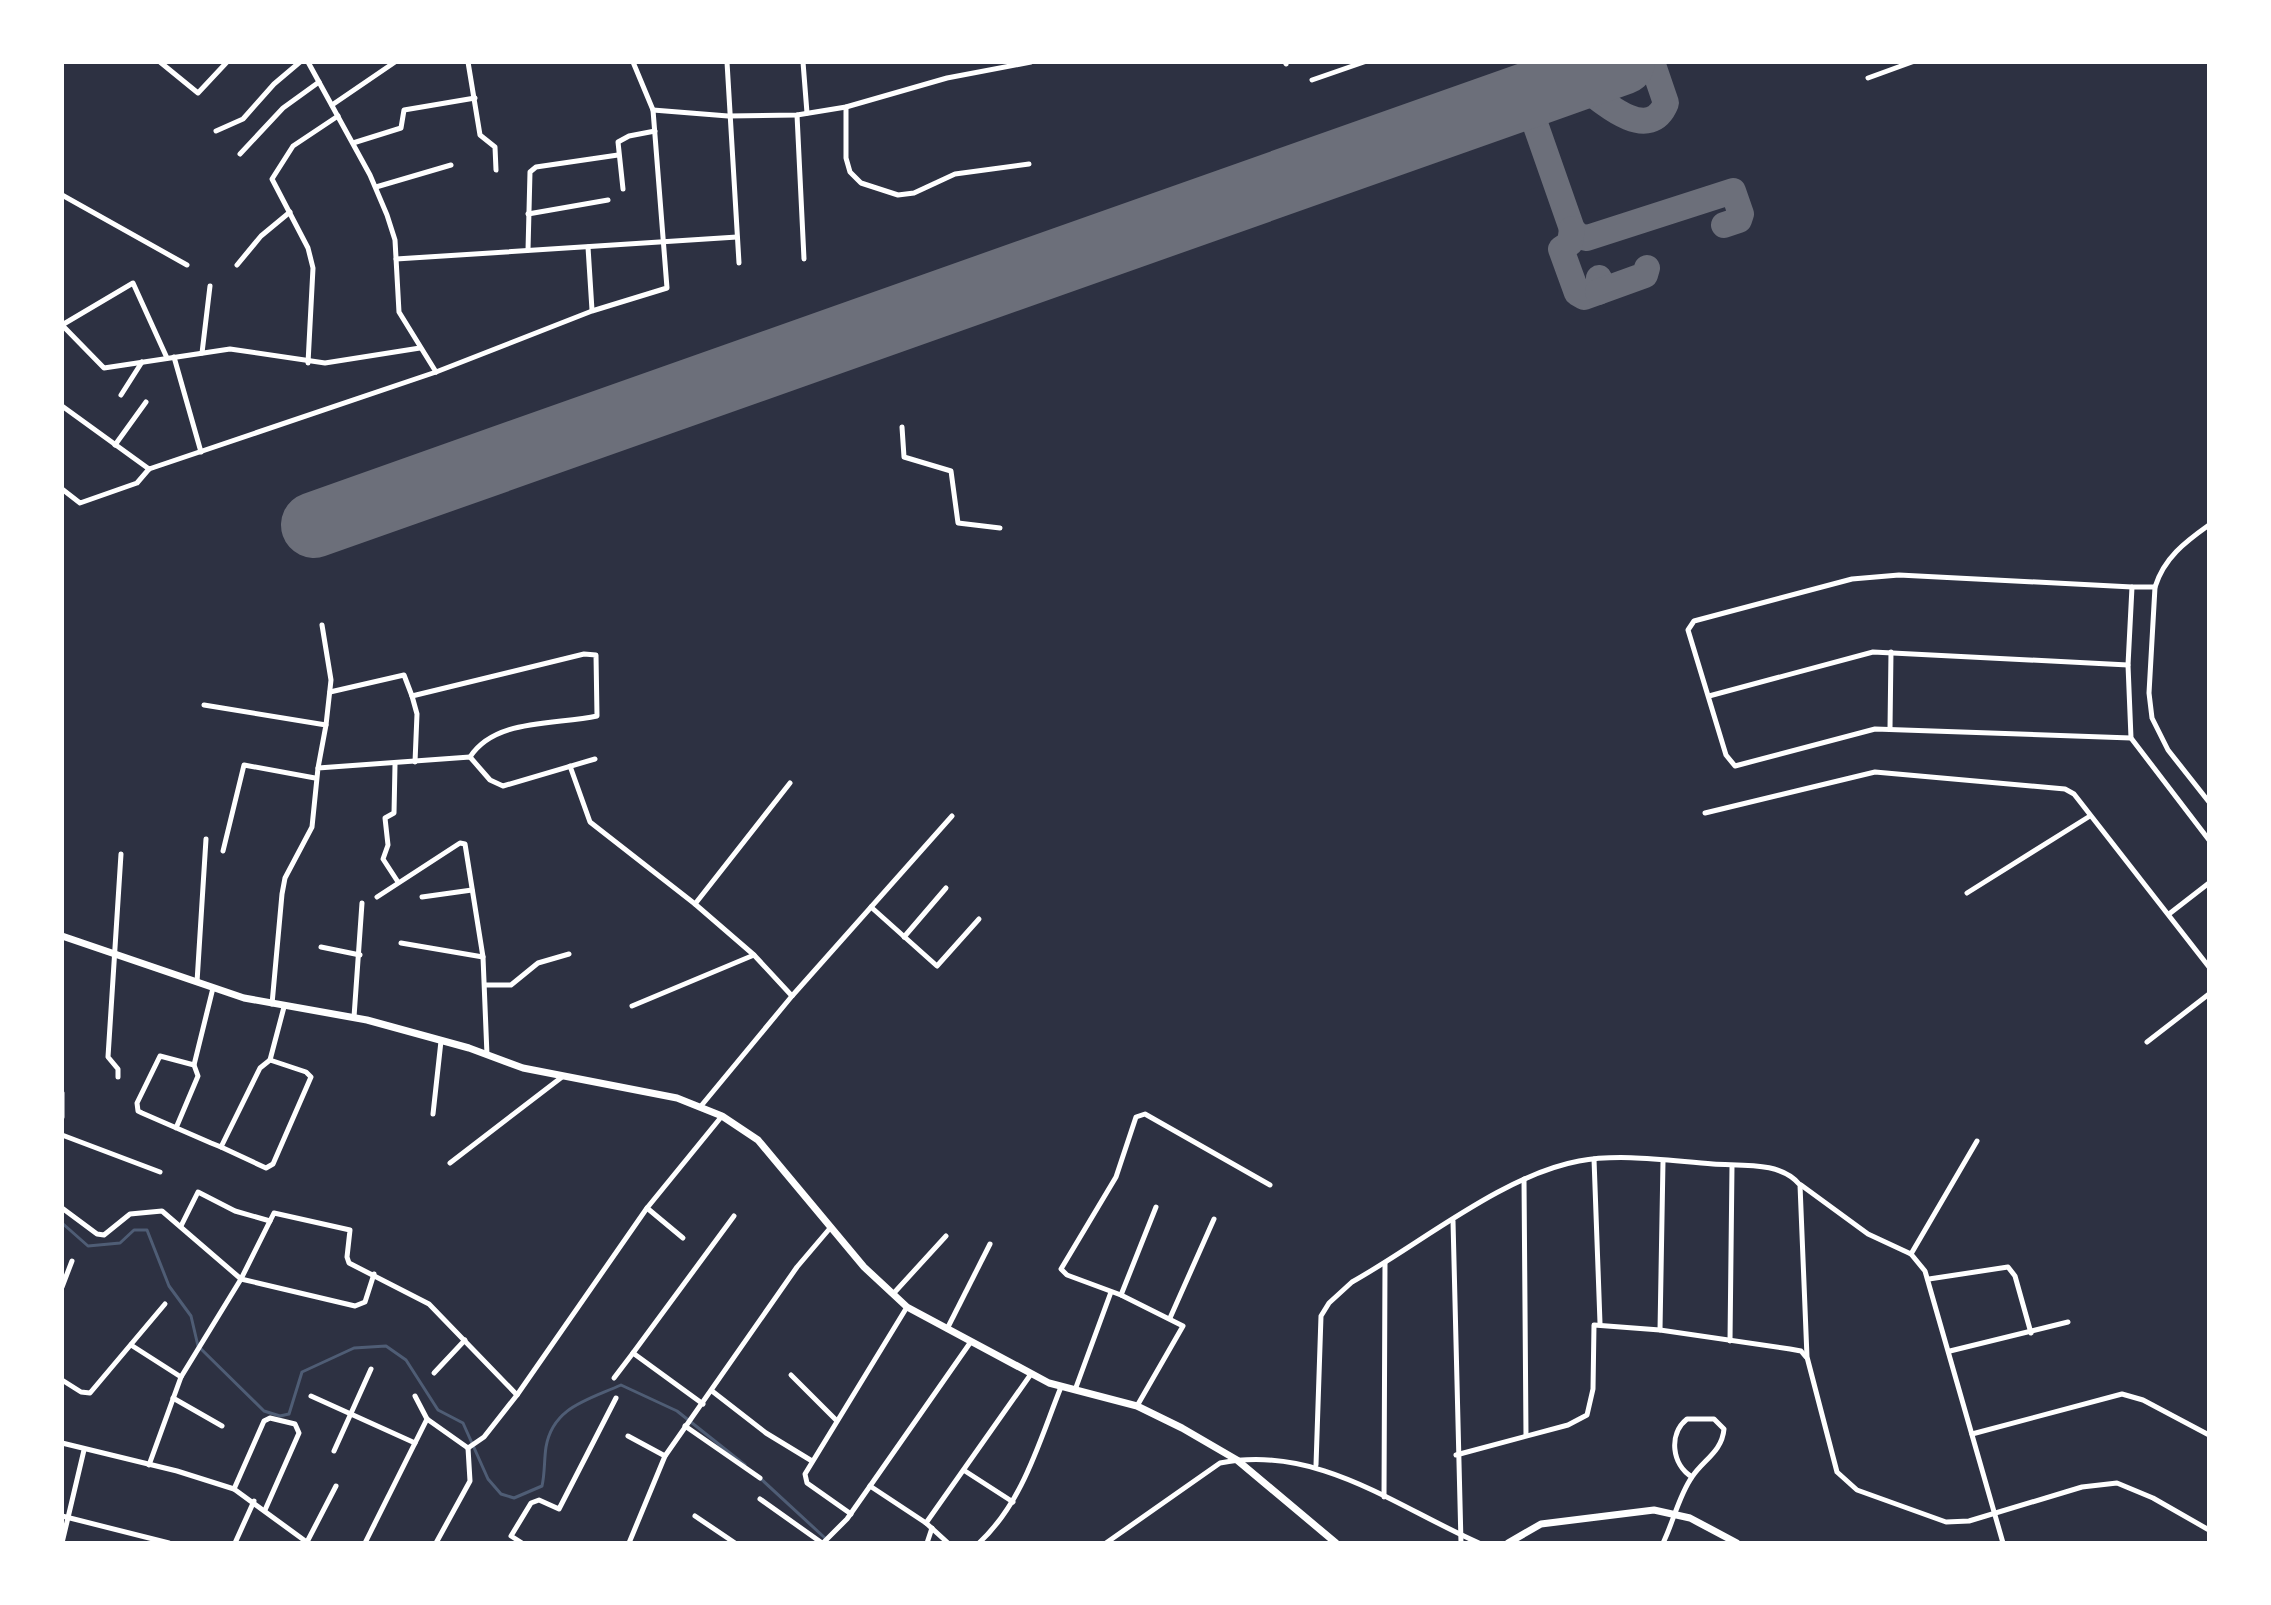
<svg xmlns="http://www.w3.org/2000/svg" width="2271" height="1605" font-family="Literata,serif">
  <style>
    .lines { fill: none; stroke-linecap: round; stroke-linejoin: round }
    .stream { stroke: #4f5d75; stroke-width: 3 }
    .taxiway { stroke: #6c6f7a; stroke-width: 26 }
    .runway { stroke: #6c6f7a; stroke-width: 66 }
    .minor { stroke: #fff; stroke-width: 5 }
    .tertiary { stroke: #fff; stroke-width: 7 }
  </style>
  <rect width="100%" height="100%" fill="#2d3142"/>
  <g class="lines">
    <!-- stream -->
    <g class="stream">
      <path d="M62,1223l26,23 32,-3 14,-13h13l22,56 22,30 7,30 66,65 16,5 9,-2 13,-42 52,-24 32,-2 20,14 32,50 25,13 25,56 13,15 13,4 28,-12c3,-13 2,-26 4,-39 7,-40 42,-47 75,-62l56,26 68,54"/>
      <polyline points="760,1478 825,1538"/>
    </g>
    <!-- taxiway -->
    <g class="taxiway">
      <path d="M1574,79c21,16 74,69 92,24l-14,-41"/>
      <polyline points="1509,102 1531,112 1535,100 1547,89"/>
      <polyline points="1531,112 1572,229 1578,236 1587,238 1733,191 1741,214 1739,220 1724,225"/>
      <polyline points="1572,229 1570,243 1561,249 1577,293 1584,297 1598,292 1599,278"/>
      <polyline points="1598,292 1645,275 1647,268"/>
    </g>
    <!-- runway -->
    <polyline class="runway" points="314,525 1622,62"/>
    <!-- minor -->
    <g class="minor">
      <polyline points="160,62 198,93 227,62"/>
      <polyline points="308,62 370,175 387,215 395,240 399,312 436,372"/>
      <polyline points="468,62 480,135 495,147 496,170"/>
      <polyline points="727,62 739,263"/>
      <polyline points="803,62 807,113"/>
      <polyline points="1285,62 1286,64"/>
      <polyline points="1868,78 1912,62"/>
      <polyline points="1312,80 1364,62"/>
      <polyline points="332,105 395,62"/>
      <polyline points="846,107 846,158 850,172 861,183 898,195 914,193 955,174 1029,164"/>
      <polyline points="653,110 728,116 797,115 846,107 947,78 1031,62"/>
      <polyline points="797,115 804,259"/>
      <polyline points="216,131 243,119 274,84 300,62"/>
      <polyline points="353,143 401,128 404,110 475,98"/>
      <polyline points="240,154 283,108 319,82"/>
      <polyline points="376,187 451,165"/>
      <polyline points="623,189 618,142 629,136 655,131"/>
      <polyline points="62,195 187,265"/>
      <polyline points="528,214 608,200"/>
      <polyline points="588,247 592,310"/>
      <polyline points="528,250 530,172 536,167 618,155"/>
      <polyline points="396,259 737,237"/>
      <polyline points="237,265 261,236 290,212"/>
      <polyline points="62,325 104,368 230,349 325,363 420,348"/>
      <polyline points="62,325 133,283 167,358"/>
      <polyline points="202,353 210,286"/>
      <polyline points="174,357 201,452"/>
      <polyline points="308,363 313,268 308,248 272,179 293,146 338,116"/>
      <polyline points="121,395 142,362"/>
      <polyline points="62,406 149,469"/>
      <polyline points="902,427 904,457 951,471 958,523 1000,528"/>
      <polyline points="115,445 146,402"/>
      <polyline points="149,469 436,372 592,311 667,288 653,110 633,62"/>
      <polyline points="62,489 80,503 137,483 149,469"/>
      <path d="M2209,525c-24,17 -45,33 -54,62l-6,106 3,25 16,32 41,52"/>
      <polyline points="2155,587 2132,587 2128,665 2131,738 2209,840"/>
      <polyline points="322,625 331,680 326,725"/>
      <path d="M330,692l74,-17 8,21 172,-42 12,1 1,61c-41,9 -102,2 -127,41"/>
      <polyline points="412,696 417,714 415,762"/>
      <polyline points="1709,696 1873,652 2128,665"/>
      <polyline points="204,705 326,725 318,768"/>
      <polyline points="1890,728 1891,652"/>
      <polyline points="2131,738 1875,729 1735,766 1726,755 1688,630 1694,621 1852,579 1899,575 2132,587"/>
      <polyline points="395,765 394,813 385,818 388,845 383,859 398,882"/>
      <polyline points="570,766 590,822 695,904 754,955 792,996"/>
      <polyline points="1705,813 1875,772 2065,789 2074,794 2209,967"/>
      <polyline points="223,851 244,765 315,778"/>
      <polyline points="1967,893 2090,816"/>
      <polyline points="377,897 460,843 465,844 483,957 487,1055"/>
      <polyline points="422,897 472,890"/>
      <polyline points="695,904 790,783"/>
      <polyline points="871,907 937,966 979,919"/>
      <polyline points="2169,914 2209,883"/>
      <polyline points="904,937 946,888"/>
      <polyline points="401,943 483,957"/>
      <polyline points="321,947 360,955"/>
      <polyline points="197,982 206,839"/>
      <polyline points="485,985 511,985 538,963 569,954"/>
      <polyline points="272,1004 282,894 285,878 312,827 318,768 470,757 490,780 503,786 595,759"/>
      <polyline points="632,1006 754,955"/>
      <polyline points="354,1017 362,903"/>
      <polyline points="2147,1042 2209,994"/>
      <polygon points="270,1060 306,1072 311,1077 273,1164 266,1168 221,1147 260,1068"/>
      <polyline points="270,1060 284,1007"/>
      <polyline points="194,1065 213,988"/>
      <polyline points="118,1077 118,1069 108,1057 121,854"/>
      <polyline points="62,1093 62,1117"/>
      <polyline points="701,1106 792,996 952,816"/>
      <polyline points="433,1114 441,1041"/>
      <polyline points="176,1128 198,1076 194,1065 160,1056 137,1103 138,1111 142,1113 211,1143 221,1147"/>
      <polyline points="62,1135 160,1172"/>
      <polyline points="1594,1159 1600,1323"/>
      <polyline points="450,1163 562,1077"/>
      <polyline points="1524,1179 1526,1435"/>
      <polyline points="1801,1185 1868,1234 1911,1254 1925,1271 2003,1543"/>
      <polyline points="62,1208 97,1234 104,1235 130,1214 162,1211 241,1279 355,1306 365,1302 374,1274"/>
      <polyline points="647,1208 683,1238"/>
      <polyline points="1453,1221 1461,1543"/>
      <polyline points="181,1226 198,1192 235,1211 270,1221"/>
      <polyline points="1911,1254 1977,1141"/>
      <polyline points="1929,1279 2008,1267 2015,1276 2031,1333"/>
      <polyline points="62,1287 72,1261"/>
      <polyline points="893,1294 946,1236"/>
      <polyline points="1121,1295 1156,1207"/>
      <polyline points="1170,1318 1214,1219"/>
      <polyline points="947,1329 990,1244"/>
      <polyline points="1660,1330 1663,1161"/>
      <polyline points="1730,1341 1732,1166"/>
      <polyline points="131,1345 181,1377"/>
      <polyline points="1950,1351 2068,1322"/>
      <polyline points="633,1353 734,1216"/>
      <polyline points="434,1373 465,1340"/>
      <polyline points="791,1375 836,1420"/>
      <polyline points="614,1378 633,1353 703,1404"/>
      <polyline points="62,1380 81,1392 90,1393 165,1304"/>
      <polyline points="1075,1390 1111,1292"/>
      <polyline points="712,1391 766,1433 812,1461"/>
      <polyline points="311,1396 415,1443"/>
      <polyline points="415,1396 427,1419 468,1448"/>
      <polyline points="173,1398 222,1426"/>
      <polyline points="1137,1406 1183,1326 1121,1295 1067,1275 1061,1269 1116,1177 1136,1117 1145,1114 1270,1185"/>
      <polyline points="685,1426 760,1478"/>
      <polyline points="1972,1434 2122,1394 2143,1400 2209,1435"/>
      <polyline points="628,1436 665,1456"/>
      <polyline points="62,1443 177,1471 234,1489 308,1543"/>
      <polyline points="468,1448 484,1437 517,1395 647,1208 722,1116"/>
      <polyline points="334,1451 371,1369"/>
      <polyline points="1456,1455 1568,1425 1587,1415 1593,1389 1594,1325 1660,1330 1790,1349 1801,1351 1806,1357"/>
      <polyline points="149,1465 181,1377 241,1279 274,1213 350,1230 347,1257 349,1263 429,1304 517,1395"/>
      <path d="M1316,1465l5,-149 8,-13 23,-21c68,-38 151,-107 227,-121 42,-8 92,0 134,3 28,2 68,-3 87,21l7,172 30,115 20,18 89,32 23,-1 113,-34 35,-4 36,15 56,32"/>
      <polyline points="965,1471 1013,1502"/>
      <polyline points="870,1486 926,1523 948,1543"/>
      <polyline points="234,1489 264,1421 270,1418 295,1424 299,1433 265,1510"/>
      <polyline points="1384,1497 1385,1263"/>
      <polyline points="760,1499 822,1543"/>
      <polyline points="851,1514 807,1483 805,1474 907,1307"/>
      <polyline points="62,1516 169,1543"/>
      <polyline points="695,1516 735,1543"/>
      <polyline points="926,1523 1031,1374"/>
      <polyline points="307,1542 336,1486"/>
      <polyline points="62,1543 84,1450"/>
      <polyline points="235,1543 254,1501"/>
      <polyline points="365,1543 427,1419"/>
      <polyline points="436,1543 470,1481 468,1448"/>
      <polyline points="522,1543 511,1536 531,1503 539,1500 559,1509 616,1398"/>
      <polyline points="629,1543 665,1456 797,1267 831,1227"/>
      <polyline points="823,1543 847,1519 970,1343"/>
      <polyline points="927,1543 932,1528"/>
      <path d="M979,1543c44,-41 60,-101 82,-156"/>
      <path d="M1106,1543l114,-80c97,-19 175,43 259,80"/>
      <path d="M1663,1543c10,-20 16,-48 29,-66 11,-17 30,-25 32,-48l-10,-10h-27c-19,15 -15,46 5,58"/>
    </g>
    <!-- tertiary -->
    <g class="tertiary">
      <polyline points="62,936 244,998 367,1020 469,1048 523,1068 677,1098 722,1116 758,1140 864,1267 907,1307 1049,1383 1137,1406 1182,1428 1237,1460 1336,1543"/>
      <polyline points="1508,1543 1541,1524 1654,1510 1690,1518 1737,1543"/>
    </g>
  </g>
  <!-- border -->
  <rect width="2271" height="1605" fill="none" stroke="#ffffff" stroke-width="128"/>
</svg>
